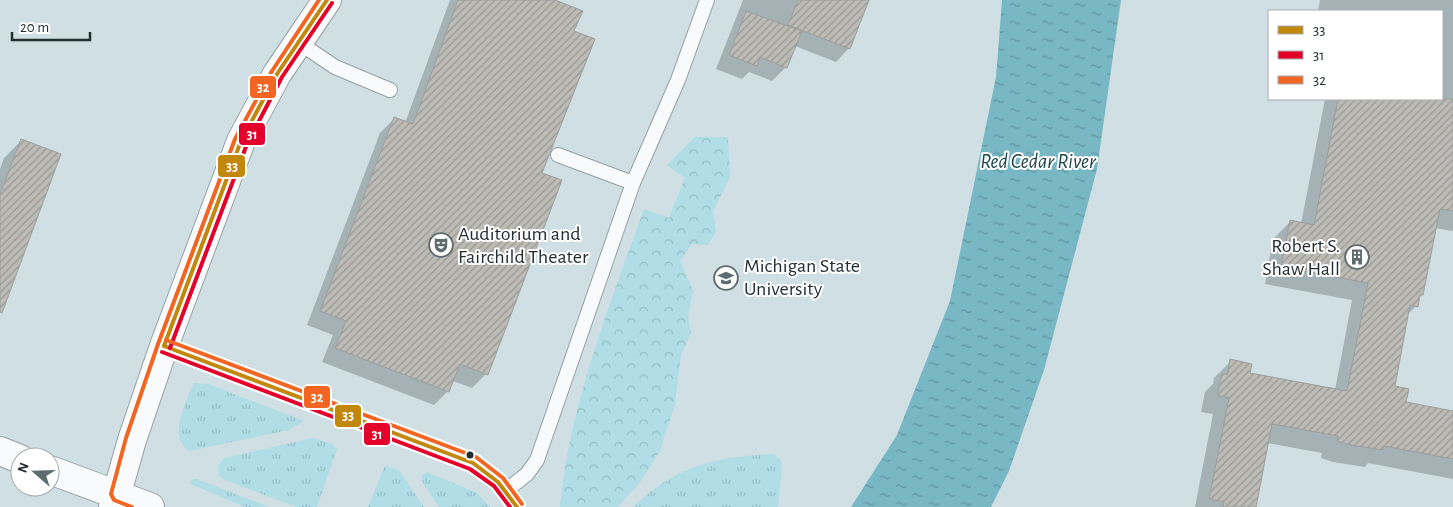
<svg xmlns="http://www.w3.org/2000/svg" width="1453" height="507" font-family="'Alegreya Sans',sans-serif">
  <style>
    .grass { fill: url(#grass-tufts) }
    .forest { fill: url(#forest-crowns) }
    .water { fill: url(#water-ripples) }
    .shadow { fill: #0003 }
    .building { fill: url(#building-hatch); stroke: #9c9f9e }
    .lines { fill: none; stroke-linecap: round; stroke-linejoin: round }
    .service-casing { stroke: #95a1a4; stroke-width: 16 }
    .minor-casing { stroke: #95a1a4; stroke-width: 30 }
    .tertiary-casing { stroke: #95a1a4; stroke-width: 30 }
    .service { stroke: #f8fafb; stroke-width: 14 }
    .minor { stroke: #f8fafb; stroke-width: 28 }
    .tertiary { stroke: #f8fafb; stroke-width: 28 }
    .bus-1-casing { stroke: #fff; stroke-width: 8 }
    .bus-2-casing { stroke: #fff; stroke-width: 8 }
    .bus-3-casing { stroke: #fff; stroke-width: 8 }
    .bus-1 { stroke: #c2880c; stroke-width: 4 }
    .bus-2 { stroke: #e4002b; stroke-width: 4 }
    .bus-3 { stroke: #f26522; stroke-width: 4 }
    .bus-dot { fill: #232e31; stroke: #fff; stroke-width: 2 }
    .labels { text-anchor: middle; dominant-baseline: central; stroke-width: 4; stroke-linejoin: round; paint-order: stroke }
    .poi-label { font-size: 20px; fill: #232e31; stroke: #fff; text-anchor: start }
    .water-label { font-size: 21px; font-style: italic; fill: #20474e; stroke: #fff }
    .line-badge { stroke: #fff; stroke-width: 2 }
    .badge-label { font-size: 14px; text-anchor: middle; font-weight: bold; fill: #fff }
  </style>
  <defs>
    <pattern id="grass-tufts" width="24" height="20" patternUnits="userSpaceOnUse" patternTransform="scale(1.25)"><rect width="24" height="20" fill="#b0dde6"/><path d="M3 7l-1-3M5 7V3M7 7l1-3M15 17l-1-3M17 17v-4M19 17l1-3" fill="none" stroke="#97bec6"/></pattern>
    <pattern id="forest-crowns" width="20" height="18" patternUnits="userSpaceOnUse" patternTransform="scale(1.25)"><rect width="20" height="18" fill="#b0dde6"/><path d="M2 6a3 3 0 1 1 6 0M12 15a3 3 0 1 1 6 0" fill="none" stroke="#97bec6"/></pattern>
    <pattern id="water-ripples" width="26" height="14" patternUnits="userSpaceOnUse" patternTransform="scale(1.25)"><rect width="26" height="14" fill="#78b7c4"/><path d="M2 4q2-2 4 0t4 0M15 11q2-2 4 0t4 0" fill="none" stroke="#6295a0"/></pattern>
    <pattern id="building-hatch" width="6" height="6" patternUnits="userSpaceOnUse" patternTransform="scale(1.25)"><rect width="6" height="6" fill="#bdbbb5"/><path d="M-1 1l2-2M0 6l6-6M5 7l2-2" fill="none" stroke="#999894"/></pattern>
  </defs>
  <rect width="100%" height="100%" fill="#cfdfe3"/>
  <!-- grass -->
  <g class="grass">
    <path d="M194,383l14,1 96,37 -15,9 -100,21c-22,-14 -2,-51 5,-68z"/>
    <polygon points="313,438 332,444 337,449 317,507 297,507 225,480 218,475 218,466 224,458"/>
    <path d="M774,454l7,6 1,6 -4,41h-144c39,-41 86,-51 140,-53z"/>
    <polygon points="385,466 399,470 424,507 368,507"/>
    <polygon points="427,472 477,493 490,507 439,507 422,481 422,475"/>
    <polygon points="193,479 197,479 269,507 245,507 193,485 190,483"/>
  </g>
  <!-- forest -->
  <path class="forest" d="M695,137h33l2,40 -17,34 3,21 -8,13 -16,-1 -12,16 13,31 -5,26 3,15 -10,23 -6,49 -15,47 -20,31 -22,25h-58c10,-104 49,-200 84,-298l25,9 16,-40 -18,-13z"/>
  <!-- water -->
  <polygon class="water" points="1002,0 1121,0 1097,169 1044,370 1009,471 991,507 851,507 897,435 950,301 996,77"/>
  <!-- shadow -->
  <g class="shadow">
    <polygon points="450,0 551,0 573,32 541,173 486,374 472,388 453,381 448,391 434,405 322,362 333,335 307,325 380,133 395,118 405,123"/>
    <polygon points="743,0 868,0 849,48 836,62 795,46 786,67 772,81 749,72 742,79 716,69"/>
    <polygon points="1320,0 1453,0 1453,231 1435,228 1422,295 1418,299 1416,306 1407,315 1394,387 1405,403 1453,412 1453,479 1368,463 1365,467 1333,462 1321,458 1322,453 1267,443 1255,507 1195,507 1213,414 1201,412 1205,392 1213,384 1214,378 1231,361 1249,374 1335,390 1352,300 1265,284 1273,239 1290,222 1301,224 1325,99 1442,99 1442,11 1318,11"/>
    <polygon points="21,141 0,297 0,169 4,158"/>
  </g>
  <!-- building -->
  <g class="building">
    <polygon points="458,0 555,0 583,11 574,31 595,39 542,173 562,180 488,375 460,364 449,392 335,348 346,321 320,311 394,117 413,124"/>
    <polygon points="798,0 869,0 850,49 788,25"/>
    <polygon points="746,11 802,31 787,68 760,57 757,66 729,55"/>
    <polygon points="1338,99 1453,99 1453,211 1440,209 1423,295 1420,295 1418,307 1410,305 1395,386 1409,389 1406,402 1453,411 1453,459 1384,446 1383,450 1351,445 1337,441 1338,436 1272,424 1256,507 1223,507 1224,502 1209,499 1229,398 1217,395 1222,374 1228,374 1230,359 1252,364 1250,373 1347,391 1368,283 1281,267 1290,220 1314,225"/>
    <polygon points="21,139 61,154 2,313 0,312 0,194"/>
  </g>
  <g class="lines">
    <!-- service casing -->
    <g class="service-casing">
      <g id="service">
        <polyline points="298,42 335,67 390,90"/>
        <polyline points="558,155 633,183"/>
        <path d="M164,346l309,117c19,12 33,24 44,44"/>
        <polyline points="507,490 527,474 537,460 633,183 678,80 707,0"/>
      </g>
    </g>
    <!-- minor casing -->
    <g class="minor-casing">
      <polyline id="minor" points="113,507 132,440 164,346 241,141 277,74 327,0"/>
    </g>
    <!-- tertiary casing -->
    <g class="tertiary-casing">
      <g id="tertiary">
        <polyline points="0,451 20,459"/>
        <polyline points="50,470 150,507"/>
      </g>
    </g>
    <!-- service -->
    <use href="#service" class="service"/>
    <!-- minor -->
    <use href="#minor" class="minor"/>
    <!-- tertiary -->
    <use href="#tertiary" class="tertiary"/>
    <!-- bus-1 casing -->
    <g class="bus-1-casing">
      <g id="bus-1">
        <polyline points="164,346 473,463 498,482 517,507"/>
        <polyline points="164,346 241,141 277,74 327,0"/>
      </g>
    </g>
    <!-- bus-2 casing -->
    <g class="bus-2-casing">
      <g id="bus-2">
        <polyline points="170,348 247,144 282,77 332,3"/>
        <polyline points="162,352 470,469 494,486 510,507"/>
      </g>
    </g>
    <!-- bus-3 casing -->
    <g class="bus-3-casing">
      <g id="bus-3">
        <polyline points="166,340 476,457 503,478 522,504"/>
        <polyline points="132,507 114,500 111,494 126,438 158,344 235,139 272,71 319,0"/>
      </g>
    </g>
    <!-- bus-1 -->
    <use href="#bus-1" class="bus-1"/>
    <!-- bus-2 -->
    <use href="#bus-2" class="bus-2"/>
    <!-- bus-3 -->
    <use href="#bus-3" class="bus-3"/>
  </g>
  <!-- icons -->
  <defs>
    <g id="theatre-ring" transform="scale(1.25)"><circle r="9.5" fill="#fff" stroke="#5f6c6f" stroke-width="1.5"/><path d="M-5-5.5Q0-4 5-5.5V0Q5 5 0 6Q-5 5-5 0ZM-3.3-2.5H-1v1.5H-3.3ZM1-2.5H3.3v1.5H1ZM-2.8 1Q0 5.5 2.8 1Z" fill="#5f6c6f"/></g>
    <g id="building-ring" transform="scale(1.25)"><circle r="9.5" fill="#fff" stroke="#5f6c6f" stroke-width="1.5"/><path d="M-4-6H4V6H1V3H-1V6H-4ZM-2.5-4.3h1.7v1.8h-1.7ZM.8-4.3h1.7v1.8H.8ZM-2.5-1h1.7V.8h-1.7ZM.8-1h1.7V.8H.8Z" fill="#5f6c6f"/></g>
    <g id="university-ring" transform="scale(1.25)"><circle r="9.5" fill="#fff" stroke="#5f6c6f" stroke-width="1.5"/><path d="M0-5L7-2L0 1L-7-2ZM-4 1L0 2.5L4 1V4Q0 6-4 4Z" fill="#5f6c6f"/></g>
  </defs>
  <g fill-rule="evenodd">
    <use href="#theatre-ring" x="441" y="245"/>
    <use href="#building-ring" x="1357" y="257"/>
    <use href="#university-ring" x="726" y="278"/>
  </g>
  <!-- markers -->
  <circle class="bus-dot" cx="470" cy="455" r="4.5"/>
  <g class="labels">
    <!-- poi labels -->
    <g class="poi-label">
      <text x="458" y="234">Auditorium and<tspan x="458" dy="23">Fairchild Theater</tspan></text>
      <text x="1340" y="246" text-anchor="end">Robert S.<tspan x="1340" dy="23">Shaw Hall</tspan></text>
      <text x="744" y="266">Michigan State<tspan x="744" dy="23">University</tspan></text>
    </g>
    <!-- water labels -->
    <g class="water-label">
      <text x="1038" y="161">Red Cedar River</text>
    </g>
  </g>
  <g class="line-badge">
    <rect x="249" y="75" width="28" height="24" rx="5" fill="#f26522"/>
    <rect x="238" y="122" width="28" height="24" rx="5" fill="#e4002b"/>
    <rect x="217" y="154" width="29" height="24" rx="5" fill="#c2880c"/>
    <rect x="303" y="385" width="28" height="24" rx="5" fill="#f26522"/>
    <rect x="334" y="404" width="28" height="24" rx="5" fill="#c2880c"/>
    <rect x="363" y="422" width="28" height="24" rx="5" fill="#e4002b"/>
  </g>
  <g class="badge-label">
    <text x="263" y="92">32</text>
    <text x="252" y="139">31</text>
    <text x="232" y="171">33</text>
    <text x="317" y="402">32</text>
    <text x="348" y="420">33</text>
    <text x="377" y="439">31</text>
  </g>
  <!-- legend -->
  <rect x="1268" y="10" width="175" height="90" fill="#ffffff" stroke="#a7abad"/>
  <rect x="1278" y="26" width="25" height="8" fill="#c2880c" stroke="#a7abad"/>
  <text x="1313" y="35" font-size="15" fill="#232e31">33</text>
  <rect x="1278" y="51" width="25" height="8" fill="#e4002b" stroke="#a7abad"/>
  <text x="1313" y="60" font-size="15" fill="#232e31">31</text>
  <rect x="1278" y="76" width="25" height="8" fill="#f26522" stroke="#a7abad"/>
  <text x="1313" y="85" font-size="15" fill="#232e31">32</text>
  <!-- north arrow -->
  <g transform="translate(35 472) rotate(290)"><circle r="24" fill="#ffffff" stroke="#a7abad"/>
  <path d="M0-4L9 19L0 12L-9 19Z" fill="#5f6c6f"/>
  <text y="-8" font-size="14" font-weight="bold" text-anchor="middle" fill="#232e31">N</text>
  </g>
  <!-- scale -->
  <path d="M12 32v8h78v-8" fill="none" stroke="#232e31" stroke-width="2.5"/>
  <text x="20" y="32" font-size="15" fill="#232e31" stroke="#ffffff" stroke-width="4" paint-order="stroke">20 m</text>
</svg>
